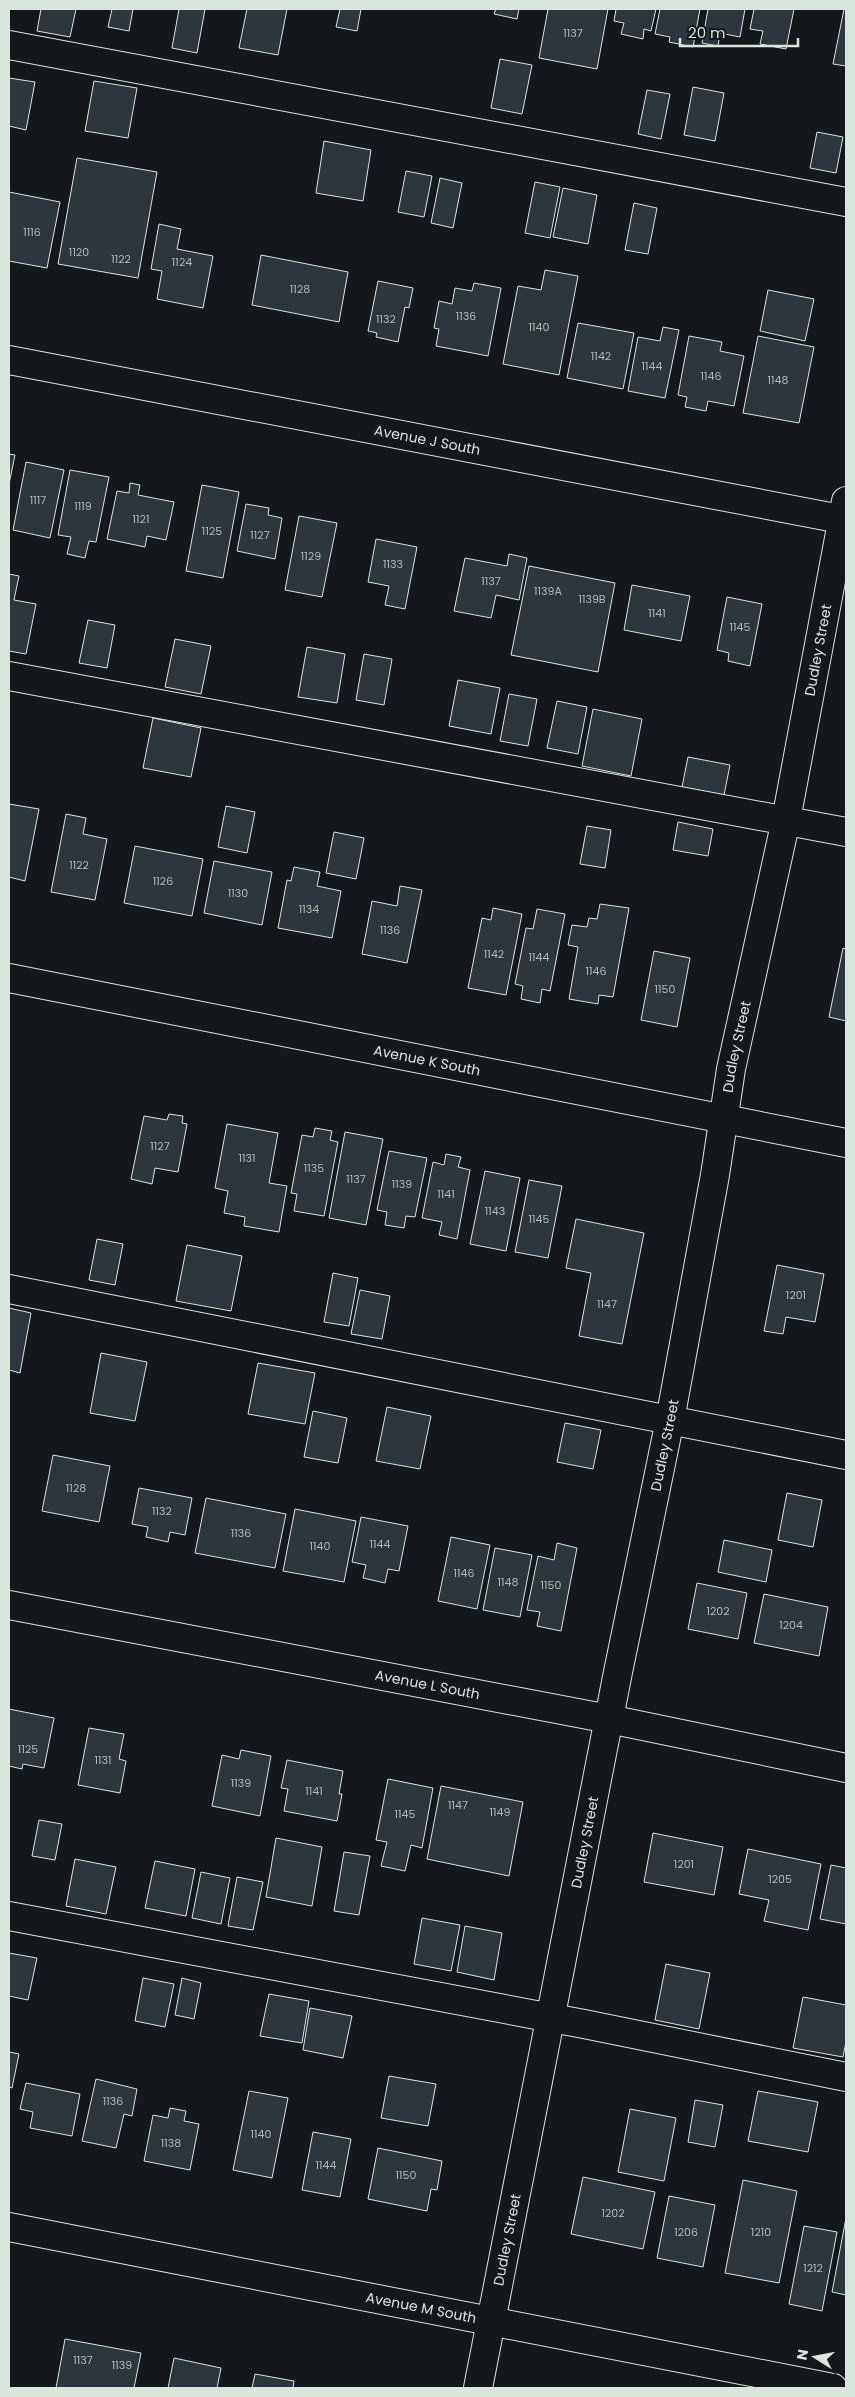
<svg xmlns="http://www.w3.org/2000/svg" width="855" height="2397" font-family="Poppins,sans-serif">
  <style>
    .building { fill: #2c363c; stroke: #d8e6dc }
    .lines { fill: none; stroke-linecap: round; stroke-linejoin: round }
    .minor-casing { stroke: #d8e6dc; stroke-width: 30 }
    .minor { stroke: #14181c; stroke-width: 28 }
    .labels { text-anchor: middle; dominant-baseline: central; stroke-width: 4; stroke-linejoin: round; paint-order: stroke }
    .number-label { font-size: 11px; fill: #adbab4 }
    .street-label { font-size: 14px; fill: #d8e6dc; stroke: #14181c }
  </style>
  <rect width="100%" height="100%" fill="#14181c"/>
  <!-- building -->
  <g class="building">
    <polygon points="41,9 76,9 70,37 37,31"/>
    <polygon points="112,9 133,9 129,31 108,27"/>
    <polygon points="179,9 205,9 197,53 172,48"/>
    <polygon points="247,9 287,9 278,55 239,48"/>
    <polygon points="340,9 361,9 357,31 336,27"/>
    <polygon points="496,9 519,9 517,19 494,14"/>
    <polygon points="548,9 608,9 597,69 539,58"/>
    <polygon points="616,9 656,9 651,31 644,29 643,39 621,34 624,23 614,21"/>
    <polygon points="660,9 700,9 693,47 669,42 670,37 655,34"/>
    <polygon points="708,9 745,9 740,37 720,33 718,46 702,43"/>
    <polygon points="754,9 794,9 786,49 760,44 763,31 750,29"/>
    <polygon points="844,9 846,9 846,66 833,64"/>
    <polygon points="500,59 532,65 522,114 491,108"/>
    <polygon points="9,78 35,82 26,130 9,126"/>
    <polygon points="94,81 137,88 128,138 85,131"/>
    <polygon points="693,87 724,93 715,141 684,135"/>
    <polygon points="647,90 670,94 661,139 638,134"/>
    <polygon points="817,132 843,137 836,173 810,168"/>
    <polygon points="324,141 371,150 363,201 316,193"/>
    <polygon points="77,158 157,172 138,278 58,264"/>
    <polygon points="406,171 432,176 424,217 398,212"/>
    <polygon points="440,178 462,183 453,228 431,223"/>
    <polygon points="535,182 560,187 550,238 525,233"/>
    <polygon points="563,188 597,195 588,244 553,237"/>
    <polygon points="9,192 60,202 47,268 9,261"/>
    <polygon points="634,203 657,208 648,254 625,250"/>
    <polygon points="159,224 181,229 177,249 213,256 203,308 157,299 162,271 151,269"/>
    <polygon points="261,255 348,272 339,322 252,305"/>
    <polygon points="545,270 578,276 559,375 503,364 518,286 541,290"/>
    <polygon points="378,281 413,288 409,308 405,307 398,342 376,337 377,333 368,331"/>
    <polygon points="474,283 501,288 488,356 436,346 439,329 434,328 439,301 452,304 455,288 472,291"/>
    <polygon points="768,290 814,299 805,341 760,331"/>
    <polygon points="578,323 634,333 623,389 567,378"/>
    <polygon points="663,327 679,330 665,398 628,391 638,337 660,341"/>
    <polygon points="689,336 722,342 720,351 744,356 734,406 708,401 706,411 685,407 687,397 678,395"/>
    <polygon points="758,336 814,347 799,423 743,413"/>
    <polygon points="9,454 15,455 9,484"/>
    <polygon points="26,462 64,470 50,538 13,530"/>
    <polygon points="70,470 109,477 96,542 89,541 85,558 67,554 71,537 58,535"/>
    <polygon points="130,483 140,485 138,495 174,502 166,540 147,536 145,547 107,539 117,491 129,493"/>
    <polygon points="202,485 239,492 223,578 186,571"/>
    <polygon points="246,504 269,508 268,515 282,518 275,559 237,551"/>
    <polygon points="299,516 337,523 322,597 285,590"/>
    <polygon points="376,539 417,547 405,609 385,605 389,586 368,582"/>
    <polygon points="509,554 527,558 519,600 496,595 491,618 454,611 465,558 507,566"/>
    <polygon points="529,566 615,583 598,672 511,655"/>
    <polygon points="9,574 19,576 14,600 36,604 26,654 9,651"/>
    <polygon points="632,585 690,596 681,641 624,630"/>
    <polygon points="727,597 762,604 750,666 728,661 729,653 717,650"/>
    <polygon points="88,620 115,625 107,668 79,663"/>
    <polygon points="175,639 211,646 201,694 165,687"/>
    <polygon points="307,647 345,654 337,703 298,697"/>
    <polygon points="364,654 392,659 384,705 356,700"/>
    <polygon points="458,680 500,688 491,734 449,726"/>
    <polygon points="509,694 537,699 528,746 500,741"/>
    <polygon points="557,701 587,707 578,754 547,748"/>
    <polygon points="593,709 642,719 631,776 582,766"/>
    <polygon points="153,718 201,728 191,777 143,768"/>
    <polygon points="688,757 730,765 724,795 682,787"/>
    <polygon points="9,804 39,809 25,881 9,877"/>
    <polygon points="226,806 255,812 247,853 218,847"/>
    <polygon points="66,814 86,818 83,834 107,839 95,900 51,892"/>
    <polygon points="678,822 713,829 708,856 673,850"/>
    <polygon points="587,826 611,830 605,868 580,864"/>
    <polygon points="334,832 364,838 356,879 326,873"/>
    <polygon points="135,846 203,859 192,916 124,903"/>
    <polygon points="214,861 272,872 262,925 204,913"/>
    <polygon points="294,867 320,872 317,886 341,891 332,938 278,928 287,880 291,881"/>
    <polygon points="400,886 422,890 407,963 362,954 372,901 397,906"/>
    <polygon points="600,904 629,908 613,997 599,995 598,1004 569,999 578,947 568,945 572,925 587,927 589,918 597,919"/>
    <polygon points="493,908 522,914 506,995 468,988 482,918 491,920"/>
    <polygon points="537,909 565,914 550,991 542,989 540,1003 521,999 523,986 515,984 526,928 533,929"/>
    <polygon points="843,948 846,949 846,1021 829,1017"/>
    <polygon points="654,951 690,958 677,1027 641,1020"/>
    <polygon points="169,1114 183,1116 182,1123 187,1124 178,1172 155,1168 152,1184 131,1179 144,1116 167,1120"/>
    <polygon points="227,1124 278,1133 269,1183 287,1186 279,1232 244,1226 245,1217 224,1213 228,1191 215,1188"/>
    <polygon points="315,1128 332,1131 330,1140 338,1142 324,1216 294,1211 297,1194 291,1193 302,1135 313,1137"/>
    <polygon points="345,1132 383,1139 366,1225 329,1218"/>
    <polygon points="389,1151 427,1158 415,1217 406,1216 404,1228 385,1225 387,1212 377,1210"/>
    <polygon points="446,1154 461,1157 458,1167 470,1170 457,1239 439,1235 442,1222 422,1218 433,1162 444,1165"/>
    <polygon points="485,1171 520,1178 506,1251 470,1244"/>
    <polygon points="529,1180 562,1186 548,1258 515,1252"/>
    <polygon points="576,1219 644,1233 622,1344 579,1336 591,1273 566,1268"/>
    <polygon points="97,1239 123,1244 115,1285 89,1280"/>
    <polygon points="187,1245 242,1256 231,1311 176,1301"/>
    <polygon points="777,1265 824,1274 815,1322 786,1317 783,1334 764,1331"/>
    <polygon points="333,1273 358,1278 349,1326 324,1322"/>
    <polygon points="360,1290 390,1296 382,1339 351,1334"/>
    <polygon points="9,1308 31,1313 20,1373 9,1370"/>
    <polygon points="101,1353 147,1362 135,1421 90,1413"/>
    <polygon points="258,1363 315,1373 305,1424 248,1414"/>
    <polygon points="387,1407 431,1416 420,1469 376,1461"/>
    <polygon points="313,1411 347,1418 338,1463 304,1457"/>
    <polygon points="565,1423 601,1430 593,1469 557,1462"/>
    <polygon points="53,1455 110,1466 99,1522 42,1511"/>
    <polygon points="139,1488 192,1498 185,1535 170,1532 168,1542 146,1537 148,1527 132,1524"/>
    <polygon points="787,1493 822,1500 813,1547 778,1540"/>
    <polygon points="206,1498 286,1514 275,1568 195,1553"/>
    <polygon points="295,1509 356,1521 344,1582 283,1571"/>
    <polygon points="361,1517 408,1526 399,1571 388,1569 385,1583 363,1578 366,1565 352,1562"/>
    <polygon points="451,1537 490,1545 477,1609 438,1601"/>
    <polygon points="724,1540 772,1550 766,1582 718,1572"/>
    <polygon points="557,1543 577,1548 561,1631 537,1626 540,1612 527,1610 538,1556 554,1560"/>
    <polygon points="495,1548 532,1555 520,1617 483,1610"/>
    <polygon points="697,1583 747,1593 738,1639 688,1629"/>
    <polygon points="764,1594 828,1607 819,1656 754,1643"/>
    <polygon points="9,1709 54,1718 44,1768 23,1764 22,1769 9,1766"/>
    <polygon points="89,1728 124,1734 119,1759 126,1761 120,1793 78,1785"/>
    <polygon points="241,1750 271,1756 260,1816 212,1806 222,1755 239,1759"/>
    <polygon points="287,1760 343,1771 339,1794 342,1794 337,1821 284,1811 288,1789 281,1788"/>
    <polygon points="388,1779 433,1788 422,1848 411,1845 405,1871 381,1866 387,1842 376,1840"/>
    <polygon points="441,1786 523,1802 509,1876 427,1859"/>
    <polygon points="39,1820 62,1824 55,1860 32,1856"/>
    <polygon points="653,1833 723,1847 714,1895 644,1882"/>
    <polygon points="276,1838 322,1847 312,1906 266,1897"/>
    <polygon points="748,1849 821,1864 808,1930 764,1921 769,1900 739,1894"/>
    <polygon points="344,1852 370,1856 359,1915 334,1911"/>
    <polygon points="75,1859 116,1867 106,1914 66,1906"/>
    <polygon points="155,1861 195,1869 186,1916 145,1908"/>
    <polygon points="831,1865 846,1868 846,1924 820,1919"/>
    <polygon points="201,1872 230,1878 221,1924 192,1918"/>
    <polygon points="237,1877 263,1882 253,1930 228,1926"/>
    <polygon points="422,1918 460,1925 451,1971 414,1964"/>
    <polygon points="465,1926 502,1933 494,1980 457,1972"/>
    <polygon points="9,1953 37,1958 28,2000 9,1996"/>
    <polygon points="666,1964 710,1973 699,2029 655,2020"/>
    <polygon points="143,1978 174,1984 165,2027 135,2021"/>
    <polygon points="182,1978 201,1983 194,2019 175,2015"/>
    <polygon points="269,1994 309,2001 302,2043 260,2036"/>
    <polygon points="803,1997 846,2005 846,2042 843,2057 793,2048"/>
    <polygon points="310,2008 352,2016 343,2058 303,2050"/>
    <polygon points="9,2052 19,2054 12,2088 9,2087"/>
    <polygon points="389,2076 436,2084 428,2126 381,2118"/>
    <polygon points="96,2079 137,2089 132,2116 124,2114 116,2148 82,2141"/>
    <polygon points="26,2083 80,2094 72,2136 30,2128 33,2112 20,2109"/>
    <polygon points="249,2091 288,2098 272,2178 233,2170"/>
    <polygon points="758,2091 818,2102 808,2152 748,2141"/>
    <polygon points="695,2100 723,2105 715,2147 688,2142"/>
    <polygon points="170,2108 186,2111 184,2121 199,2124 190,2170 144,2161 153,2115 168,2118"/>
    <polygon points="630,2109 676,2118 664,2181 618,2172"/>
    <polygon points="313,2132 351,2139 340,2197 302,2190"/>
    <polygon points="378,2148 442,2161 437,2190 431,2189 427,2211 368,2199"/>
    <polygon points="583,2177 655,2192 643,2249 571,2234"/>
    <polygon points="743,2180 797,2191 779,2283 725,2273"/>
    <polygon points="669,2196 715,2205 703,2267 657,2258"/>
    <polygon points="846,2218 846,2295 832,2292"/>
    <polygon points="804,2226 837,2232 822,2311 789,2304"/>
    <polygon points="65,2339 141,2353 134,2388 56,2388"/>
    <polygon points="174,2358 221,2368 217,2388 168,2388"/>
    <polygon points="255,2374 294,2381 293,2388 252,2388"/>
  </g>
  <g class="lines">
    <!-- minor casing -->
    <g class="minor-casing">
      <g id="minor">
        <polyline points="9,45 846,202"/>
        <path id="s1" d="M9,360l837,160"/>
        <polyline points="9,676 846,832"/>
        <path id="s2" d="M9,978l837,165"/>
        <polyline points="9,1289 846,1455"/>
        <path id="s3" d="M9,1605l600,114 237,49"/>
        <polyline points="9,1916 584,2024 846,2077"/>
        <path id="s4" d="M9,2227l824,161"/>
        <path id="s5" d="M478,2388l140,-716 52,-252 45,-245 16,-106 55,-249 60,-319"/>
      </g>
    </g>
    <!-- minor -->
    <use href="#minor" class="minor"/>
  </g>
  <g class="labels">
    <!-- number labels -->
    <g class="number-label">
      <text x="573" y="33">1137</text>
      <text x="32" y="232">1116</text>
      <text x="79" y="252">1120</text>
      <text x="121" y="259">1122</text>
      <text x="182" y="262">1124</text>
      <text x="300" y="289">1128</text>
      <text x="466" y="316">1136</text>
      <text x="386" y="319">1132</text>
      <text x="539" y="327">1140</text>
      <text x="601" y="356">1142</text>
      <text x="652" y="366">1144</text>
      <text x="711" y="376">1146</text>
      <text x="778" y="380">1148</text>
      <text x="38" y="500">1117</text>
      <text x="83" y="506">1119</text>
      <text x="141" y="519">1121</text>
      <text x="212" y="531">1125</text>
      <text x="260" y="535">1127</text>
      <text x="311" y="556">1129</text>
      <text x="393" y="564">1133</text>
      <text x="491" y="581">1137</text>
      <text x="548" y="591">1139A</text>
      <text x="592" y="599">1139B</text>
      <text x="657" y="613">1141</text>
      <text x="740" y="627">1145</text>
      <text x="79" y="865">1122</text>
      <text x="163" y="881">1126</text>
      <text x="238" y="893">1130</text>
      <text x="309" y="909">1134</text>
      <text x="390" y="930">1136</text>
      <text x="494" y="954">1142</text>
      <text x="539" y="957">1144</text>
      <text x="596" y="971">1146</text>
      <text x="665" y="989">1150</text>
      <text x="160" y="1146">1127</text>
      <text x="247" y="1158">1131</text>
      <text x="314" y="1168">1135</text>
      <text x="356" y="1179">1137</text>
      <text x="402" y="1184">1139</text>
      <text x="446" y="1194">1141</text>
      <text x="495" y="1211">1143</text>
      <text x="539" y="1219">1145</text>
      <text x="796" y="1295">1201</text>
      <text x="607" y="1304">1147</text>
      <text x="76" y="1488">1128</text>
      <text x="162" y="1511">1132</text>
      <text x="241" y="1533">1136</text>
      <text x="380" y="1544">1144</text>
      <text x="320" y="1546">1140</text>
      <text x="464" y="1573">1146</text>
      <text x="508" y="1582">1148</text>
      <text x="551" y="1585">1150</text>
      <text x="718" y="1611">1202</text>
      <text x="791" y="1625">1204</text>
      <text x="28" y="1749">1125</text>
      <text x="103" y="1760">1131</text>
      <text x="241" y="1783">1139</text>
      <text x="314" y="1791">1141</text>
      <text x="458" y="1805">1147</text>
      <text x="500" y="1812">1149</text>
      <text x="405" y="1814">1145</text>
      <text x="684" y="1864">1201</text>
      <text x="780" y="1879">1205</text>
      <text x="113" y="2101">1136</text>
      <text x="261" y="2134">1140</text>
      <text x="171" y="2143">1138</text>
      <text x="326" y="2165">1144</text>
      <text x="406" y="2175">1150</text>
      <text x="613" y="2213">1202</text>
      <text x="686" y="2232">1206</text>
      <text x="761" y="2232">1210</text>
      <text x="813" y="2268">1212</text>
      <text x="83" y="2360">1137</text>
      <text x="122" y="2365">1139</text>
    </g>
    <!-- street labels -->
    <g class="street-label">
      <text stroke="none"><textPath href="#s1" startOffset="426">Avenue J South</textPath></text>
      <text stroke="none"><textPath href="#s5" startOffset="1771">Dudley Street</textPath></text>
      <text stroke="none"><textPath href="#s5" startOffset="1366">Dudley Street</textPath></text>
      <text stroke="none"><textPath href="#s2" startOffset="426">Avenue K South</textPath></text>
      <text stroke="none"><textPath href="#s5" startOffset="961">Dudley Street</textPath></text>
      <text stroke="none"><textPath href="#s3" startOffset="426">Avenue L South</textPath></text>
      <text stroke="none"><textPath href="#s5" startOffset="556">Dudley Street</textPath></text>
      <text stroke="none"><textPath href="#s5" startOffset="151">Dudley Street</textPath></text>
      <text stroke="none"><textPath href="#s4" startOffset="420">Avenue M South</textPath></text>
    </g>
  </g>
  <!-- border -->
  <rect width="855" height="2397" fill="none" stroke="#d8e6dc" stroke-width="20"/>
  <!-- north arrow -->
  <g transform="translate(815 2357) rotate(281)" stroke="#14181c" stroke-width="4" paint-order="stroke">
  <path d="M0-4L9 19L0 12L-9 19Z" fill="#d8e6dc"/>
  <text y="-8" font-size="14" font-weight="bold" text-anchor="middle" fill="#d8e6dc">N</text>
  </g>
  <!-- scale -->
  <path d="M680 38v8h118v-8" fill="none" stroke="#d8e6dc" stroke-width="2.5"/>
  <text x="688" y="38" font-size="15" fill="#d8e6dc" stroke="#14181c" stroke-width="4" paint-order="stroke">20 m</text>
</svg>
